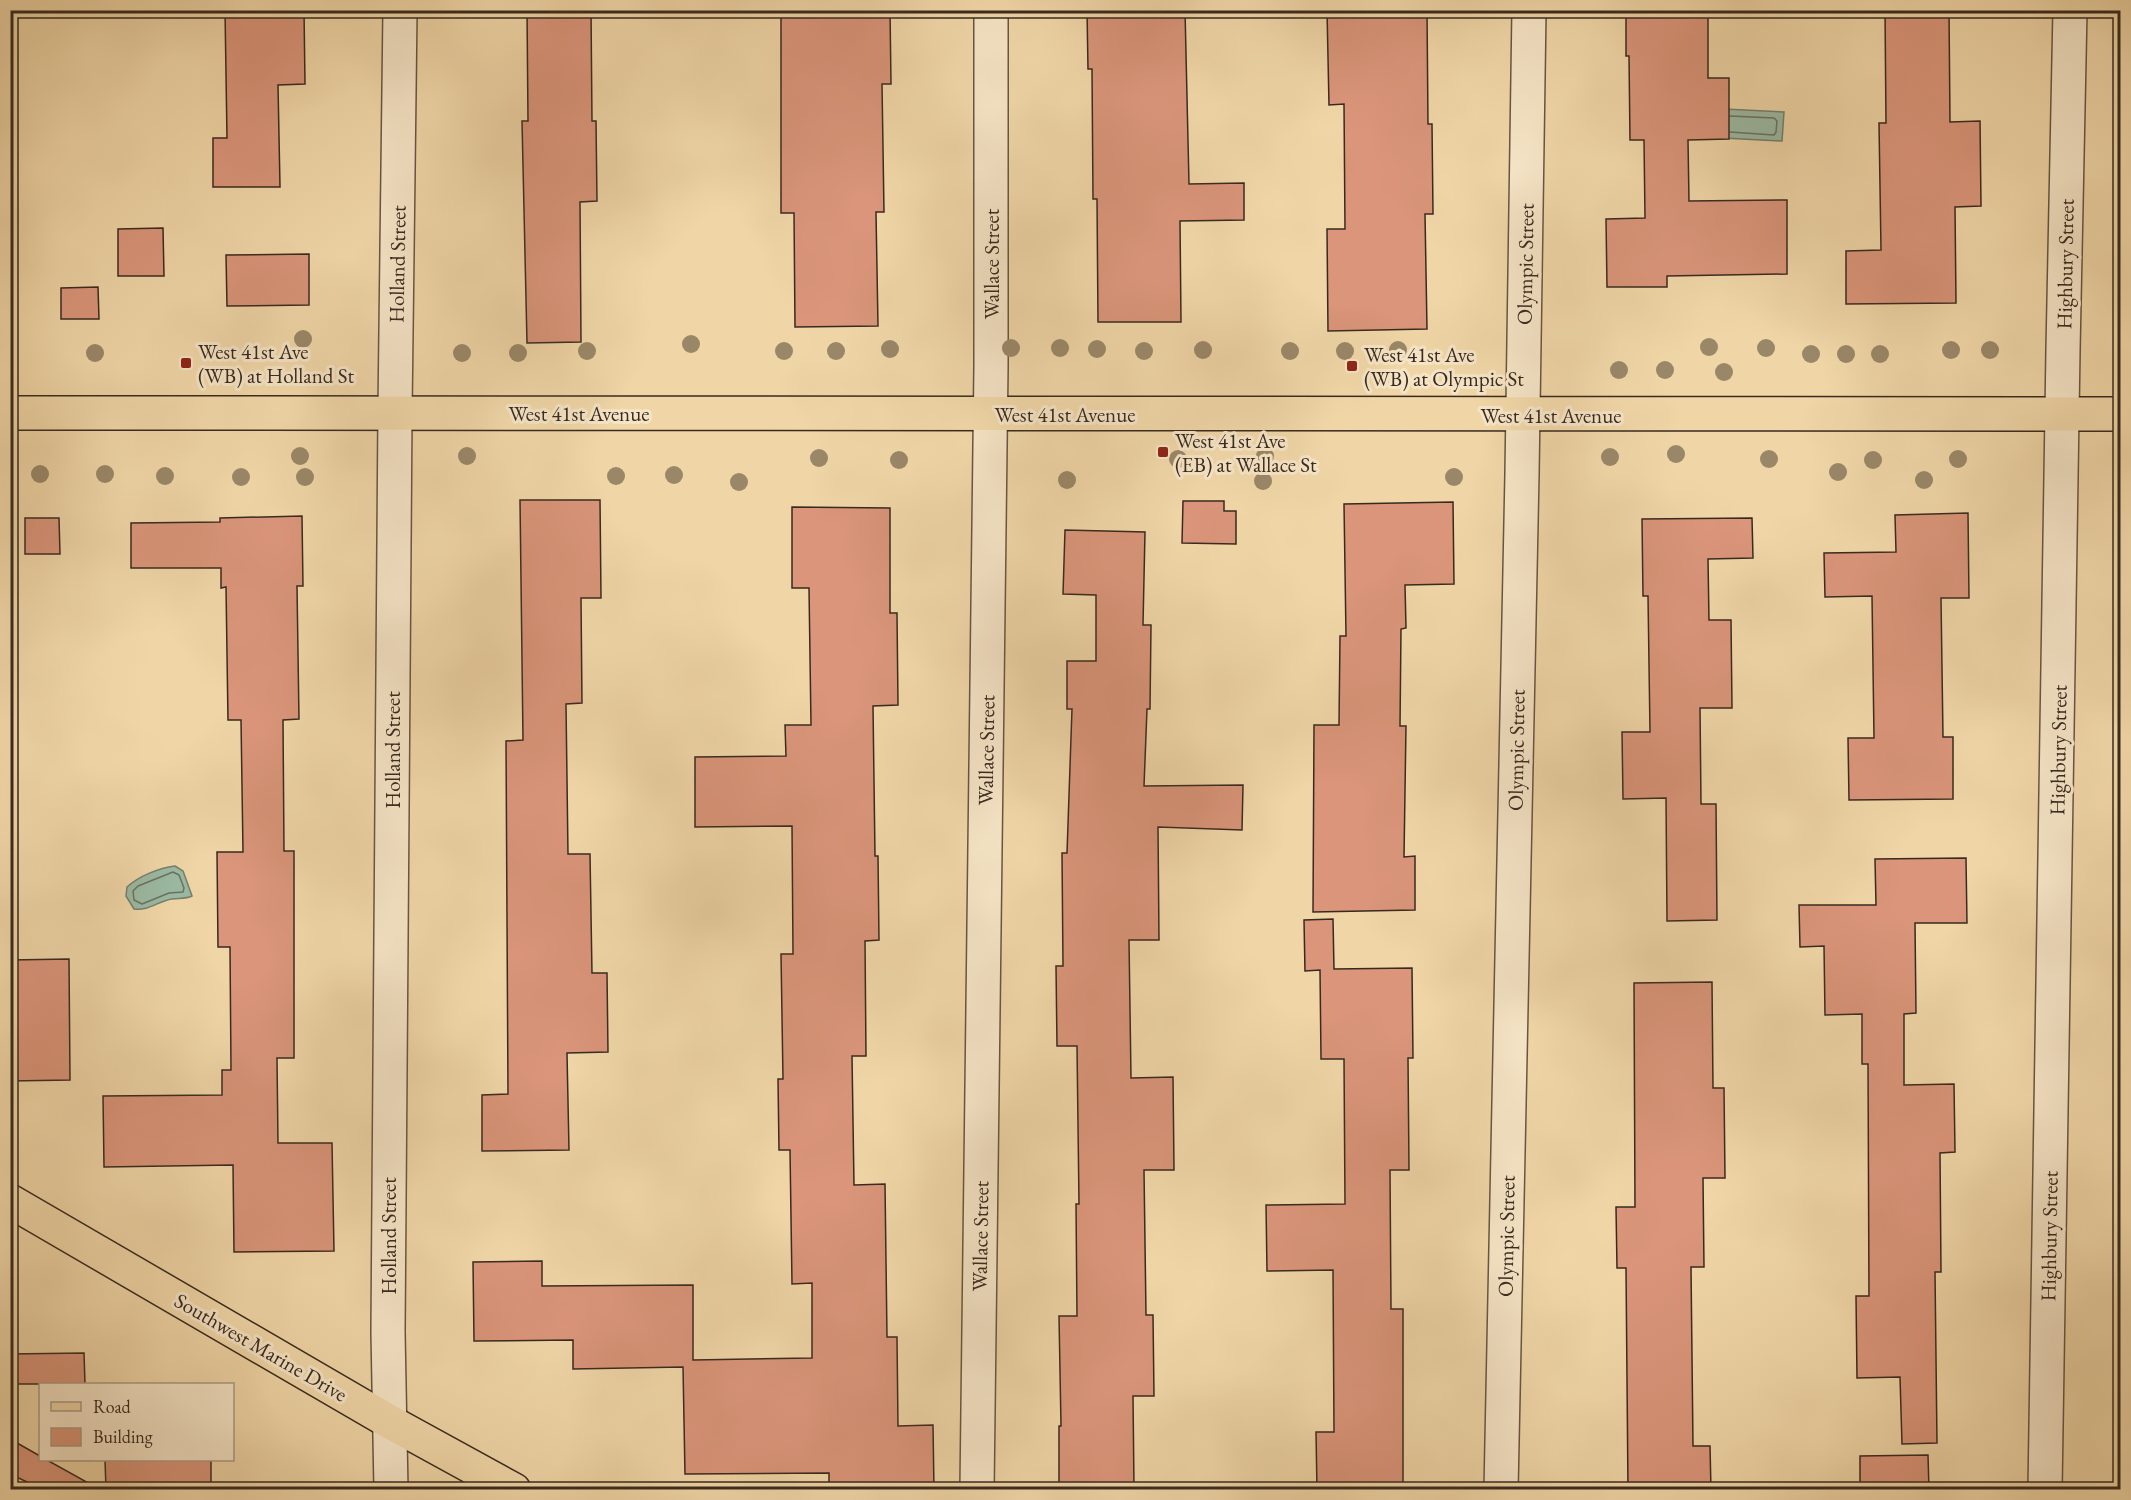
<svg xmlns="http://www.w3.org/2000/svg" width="2131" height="1500" font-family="'EB Garamond',serif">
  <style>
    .water { fill: #9bbaa3; stroke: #74806f; stroke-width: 1.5 }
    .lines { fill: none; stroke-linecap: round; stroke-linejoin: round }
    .shore { stroke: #6a7262; stroke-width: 1.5 }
    .building { fill: #da957a; stroke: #392a20; stroke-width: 1.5 }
    .minor-casing { stroke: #675542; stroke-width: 36 }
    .major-casing { stroke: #392a20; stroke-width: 36 }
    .minor { stroke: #f5e4c6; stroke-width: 33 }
    .major { stroke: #f0d6a7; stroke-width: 33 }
    .tree { fill: #9a8768 }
    .poi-dot { fill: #8f2418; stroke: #f5e4c6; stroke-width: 2 }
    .labels { text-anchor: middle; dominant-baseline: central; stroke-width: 6; stroke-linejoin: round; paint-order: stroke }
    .street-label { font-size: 21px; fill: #392a20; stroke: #f5e4c6 }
    .poi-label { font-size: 21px; fill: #392a20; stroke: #f5e4c6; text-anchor: start }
  </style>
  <rect width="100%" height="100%" fill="#f0d6a7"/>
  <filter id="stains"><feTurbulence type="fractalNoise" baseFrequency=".00333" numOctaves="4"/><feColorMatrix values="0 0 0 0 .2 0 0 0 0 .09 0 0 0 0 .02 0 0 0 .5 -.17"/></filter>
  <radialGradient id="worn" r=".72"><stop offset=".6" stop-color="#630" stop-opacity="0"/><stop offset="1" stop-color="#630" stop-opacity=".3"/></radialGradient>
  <!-- water -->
  <g class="water">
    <polygon points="1724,109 1784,112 1782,141 1723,138"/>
    <path d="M175,866l8,5 9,25c-6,3 -12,2 -20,3 -14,2 -23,12 -38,10l-8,-13 1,-9c12,-11 32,-19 48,-21z"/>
  </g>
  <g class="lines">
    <!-- shore -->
    <g class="shore">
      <polyline points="1730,116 1774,118 1777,121 1776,132 1774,135 1730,132"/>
      <polygon points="173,872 179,875 184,888 183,892 169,893 142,904 134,900 133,891 138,886"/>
    </g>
  </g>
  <!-- building -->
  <g class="building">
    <polygon points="225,10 304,10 305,84 278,85 280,187 213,187 213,138 227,138"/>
    <polygon points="527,10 591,10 592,121 596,121 597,201 580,202 581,342 527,343 522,121 528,121"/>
    <polygon points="781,10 890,10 891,84 882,84 884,212 876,212 878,326 795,327 794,213 781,213"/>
    <polygon points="1087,10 1185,10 1189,184 1244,183 1244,220 1180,221 1181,322 1098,322 1097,199 1093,199 1092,69 1088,69"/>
    <polygon points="1327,10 1427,10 1428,124 1432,124 1433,214 1425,214 1427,329 1328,331 1327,229 1345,229 1344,104 1329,105"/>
    <polygon points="1626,10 1708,10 1708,78 1729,78 1729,139 1688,140 1689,201 1787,200 1787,274 1667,276 1667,287 1607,287 1606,219 1645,218 1644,140 1630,140 1629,56 1626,56"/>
    <polygon points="1885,10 1949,10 1950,122 1980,121 1981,206 1955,207 1956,303 1846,304 1846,251 1881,250 1879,123 1886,123"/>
    <polygon points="163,228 164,276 118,276 118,229"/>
    <polygon points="309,254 309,305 227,306 226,255"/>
    <polygon points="98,287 99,319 61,319 61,288"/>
    <polygon points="520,500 600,500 601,598 581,598 582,703 566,704 568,854 590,854 592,973 607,973 608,1052 567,1053 569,1150 482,1151 482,1095 508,1094 506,741 523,740"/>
    <polygon points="1183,501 1224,501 1224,511 1236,511 1236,544 1182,543"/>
    <polygon points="1453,502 1454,584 1405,585 1406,628 1401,629 1400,726 1406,726 1404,857 1415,856 1415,910 1313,912 1314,725 1339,725 1340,636 1346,636 1344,504"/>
    <polygon points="792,507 890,508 890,613 897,613 898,705 873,706 875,856 878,856 879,940 865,941 866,1056 852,1056 854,1185 885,1184 887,1337 897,1337 898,1426 933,1425 934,1490 829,1490 829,1473 685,1474 683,1367 573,1369 573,1340 474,1341 473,1262 542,1261 542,1286 693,1285 693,1360 812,1358 812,1283 792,1284 790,1150 779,1150 778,1079 783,1079 781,954 793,954 792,826 695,827 695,757 786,756 785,725 811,725 809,588 792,588"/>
    <polygon points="1968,513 1969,598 1941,598 1943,737 1953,737 1953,799 1849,800 1848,738 1874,738 1872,596 1825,597 1824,553 1896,552 1895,515"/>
    <polygon points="302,516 303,586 297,586 299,719 283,720 284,851 294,851 294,1058 277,1058 278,1143 332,1143 334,1251 234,1252 233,1165 104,1167 103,1096 222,1095 222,1070 231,1070 230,947 218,947 217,852 243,852 241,720 228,720 226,587 221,588 221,568 131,568 131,523 220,522 220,518"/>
    <polygon points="25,518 59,518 60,554 25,554"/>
    <polygon points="1752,518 1753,558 1708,559 1709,620 1731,620 1732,708 1700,708 1701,804 1716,804 1717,920 1667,921 1666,798 1623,799 1622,732 1650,732 1648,596 1643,596 1642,519"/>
    <polygon points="1065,530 1145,532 1143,625 1151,625 1150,709 1147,709 1144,786 1243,785 1242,830 1158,827 1159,940 1129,940 1131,1078 1173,1077 1174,1170 1144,1170 1146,1315 1153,1315 1154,1396 1133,1396 1134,1487 1059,1488 1059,1426 1061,1426 1059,1316 1077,1316 1076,1204 1079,1204 1077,1046 1057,1046 1056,966 1063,966 1062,853 1067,853 1072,709 1067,709 1067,661 1096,661 1096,595 1063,594"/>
    <polygon points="1966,858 1967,923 1915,923 1916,1013 1904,1014 1904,1085 1954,1084 1955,1152 1940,1153 1941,1272 1935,1272 1937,1443 1902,1444 1900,1377 1857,1378 1856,1296 1869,1296 1868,1064 1862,1064 1862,1014 1825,1015 1824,946 1800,947 1799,905 1876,905 1875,859"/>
    <polygon points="1333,919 1334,969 1412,968 1413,1058 1408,1058 1409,1170 1390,1170 1391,1309 1403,1309 1403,1490 1317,1490 1316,1432 1334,1432 1333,1270 1267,1271 1266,1205 1345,1204 1344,1059 1321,1059 1320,970 1305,971 1304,920"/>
    <polygon points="69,959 70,1080 10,1081 10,960"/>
    <polygon points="1712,982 1713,1088 1724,1088 1725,1178 1703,1178 1704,1267 1691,1267 1693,1446 1710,1446 1711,1490 1628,1490 1626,1268 1617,1268 1616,1207 1635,1207 1634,983"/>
    <polygon points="84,1353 85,1384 10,1384 10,1354"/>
    <polygon points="10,1439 40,1456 40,1460 47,1460 101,1490 44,1490 10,1474"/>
    <polygon points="1928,1455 1929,1490 1860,1490 1860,1456"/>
    <polygon points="105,1460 211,1460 211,1490 106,1489"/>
  </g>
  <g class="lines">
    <!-- minor casing -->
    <g class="minor-casing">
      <g id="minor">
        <polyline points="391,1490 388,1332 395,411 400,10"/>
        <polyline points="977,1490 991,366 991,10"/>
        <polyline points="1501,1490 1522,474 1529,10"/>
        <polyline points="2045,1490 2063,350 2070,10"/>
      </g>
    </g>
    <!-- major casing -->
    <g class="major-casing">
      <g id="major">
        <polyline points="10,413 2120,414"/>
        <polyline points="10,1201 390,1422 514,1490"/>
      </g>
    </g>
    <!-- minor -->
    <use href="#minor" class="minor"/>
    <!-- major -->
    <use href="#major" class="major"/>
  </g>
  <!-- trees -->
  <g class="tree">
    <circle cx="303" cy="339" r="9"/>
    <circle cx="691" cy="344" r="9"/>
    <circle cx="1709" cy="347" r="9"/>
    <circle cx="1011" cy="348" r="9"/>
    <circle cx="1060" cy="348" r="9"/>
    <circle cx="1766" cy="348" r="9"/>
    <circle cx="890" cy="349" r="9"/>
    <circle cx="1097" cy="349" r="9"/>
    <circle cx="1203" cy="350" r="9"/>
    <circle cx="1398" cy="350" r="9"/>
    <circle cx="1951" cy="350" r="9"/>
    <circle cx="1990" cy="350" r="9"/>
    <circle cx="587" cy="351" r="9"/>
    <circle cx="784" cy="351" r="9"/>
    <circle cx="836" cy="351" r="9"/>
    <circle cx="1144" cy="351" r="9"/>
    <circle cx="1290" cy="351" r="9"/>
    <circle cx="1345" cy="351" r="9"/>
    <circle cx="95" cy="353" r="9"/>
    <circle cx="462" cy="353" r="9"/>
    <circle cx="518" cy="353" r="9"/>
    <circle cx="1811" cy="354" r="9"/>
    <circle cx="1846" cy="354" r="9"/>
    <circle cx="1880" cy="354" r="9"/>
    <circle cx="1619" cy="370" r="9"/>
    <circle cx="1665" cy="370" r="9"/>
    <circle cx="1724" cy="372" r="9"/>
    <circle cx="1676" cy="454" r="9"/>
    <circle cx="300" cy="456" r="9"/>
    <circle cx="467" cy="456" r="9"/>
    <circle cx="1265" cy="456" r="9"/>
    <circle cx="1610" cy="457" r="9"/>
    <circle cx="819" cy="458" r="9"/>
    <circle cx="1178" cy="459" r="9"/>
    <circle cx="1769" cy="459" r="9"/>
    <circle cx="1958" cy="459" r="9"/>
    <circle cx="899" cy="460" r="9"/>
    <circle cx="1873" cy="460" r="9"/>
    <circle cx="1838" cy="472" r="9"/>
    <circle cx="40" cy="474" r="9"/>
    <circle cx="105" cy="474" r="9"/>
    <circle cx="674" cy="475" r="9"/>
    <circle cx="165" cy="476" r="9"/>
    <circle cx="616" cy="476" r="9"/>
    <circle cx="241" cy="477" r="9"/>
    <circle cx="305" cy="477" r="9"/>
    <circle cx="1454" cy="477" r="9"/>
    <circle cx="1067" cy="480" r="9"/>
    <circle cx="1924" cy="480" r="9"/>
    <circle cx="1263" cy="481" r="9"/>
    <circle cx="739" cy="482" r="9"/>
  </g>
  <!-- markers -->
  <g class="poi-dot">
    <rect x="180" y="357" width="12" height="12" rx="3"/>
    <rect x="1346" y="360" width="12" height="12" rx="3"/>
    <rect x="1157" y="446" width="12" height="12" rx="3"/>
  </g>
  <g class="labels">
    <!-- street labels -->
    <g class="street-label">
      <text transform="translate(397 264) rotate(-89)">Holland Street</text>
      <text transform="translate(991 264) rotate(-90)">Wallace Street</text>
      <text transform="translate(1525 264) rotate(-89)">Olympic Street</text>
      <text transform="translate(2065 264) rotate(-89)">Highbury Street</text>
      <text x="579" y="413">West 41st Avenue</text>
      <text x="1065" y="414">West 41st Avenue</text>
      <text x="1551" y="415">West 41st Avenue</text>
      <text transform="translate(392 750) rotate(-90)">Holland Street</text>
      <text transform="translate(986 750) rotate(-89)">Wallace Street</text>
      <text transform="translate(1516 750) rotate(-89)">Olympic Street</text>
      <text transform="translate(2058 750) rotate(-89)">Highbury Street</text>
      <text transform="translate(388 1236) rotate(-90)">Holland Street</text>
      <text transform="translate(980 1236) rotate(-89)">Wallace Street</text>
      <text transform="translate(1506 1236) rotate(-89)">Olympic Street</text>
      <text transform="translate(2049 1236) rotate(-89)">Highbury Street</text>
      <text transform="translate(261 1347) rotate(30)">Southwest Marine Drive</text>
    </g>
    <!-- poi labels -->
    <g class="poi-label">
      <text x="198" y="351">West 41st Ave<tspan x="198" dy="24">(WB) at Holland St</tspan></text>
      <text x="1364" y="354">West 41st Ave<tspan x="1364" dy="24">(WB) at Olympic St</tspan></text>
      <text x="1175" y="440">West 41st Ave<tspan x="1175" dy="24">(EB) at Wallace St</tspan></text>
    </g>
  </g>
  <!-- margin -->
  <rect width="2131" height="1500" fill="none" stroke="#f0d6a7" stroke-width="36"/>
  <rect x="12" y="12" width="2107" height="1476" fill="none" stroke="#392a20" stroke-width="3"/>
  <rect x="18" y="18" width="2095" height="1464" fill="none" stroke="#392a20" stroke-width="1.5"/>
  <!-- legend -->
  <rect x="39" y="1383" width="195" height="78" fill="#f5e4c6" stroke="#aa9a84" stroke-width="1.5"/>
  <rect x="51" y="1402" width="30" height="9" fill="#f0d6a7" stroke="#aa9a84" stroke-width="1.5"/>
  <text x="93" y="1413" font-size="18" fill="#392a20">Road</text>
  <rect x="51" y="1428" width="30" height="18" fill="#da957a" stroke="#aa9a84" stroke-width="1.5"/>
  <text x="93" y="1443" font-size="18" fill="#392a20">Building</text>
  <rect width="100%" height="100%" filter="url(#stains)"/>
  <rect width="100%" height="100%" fill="url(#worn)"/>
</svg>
